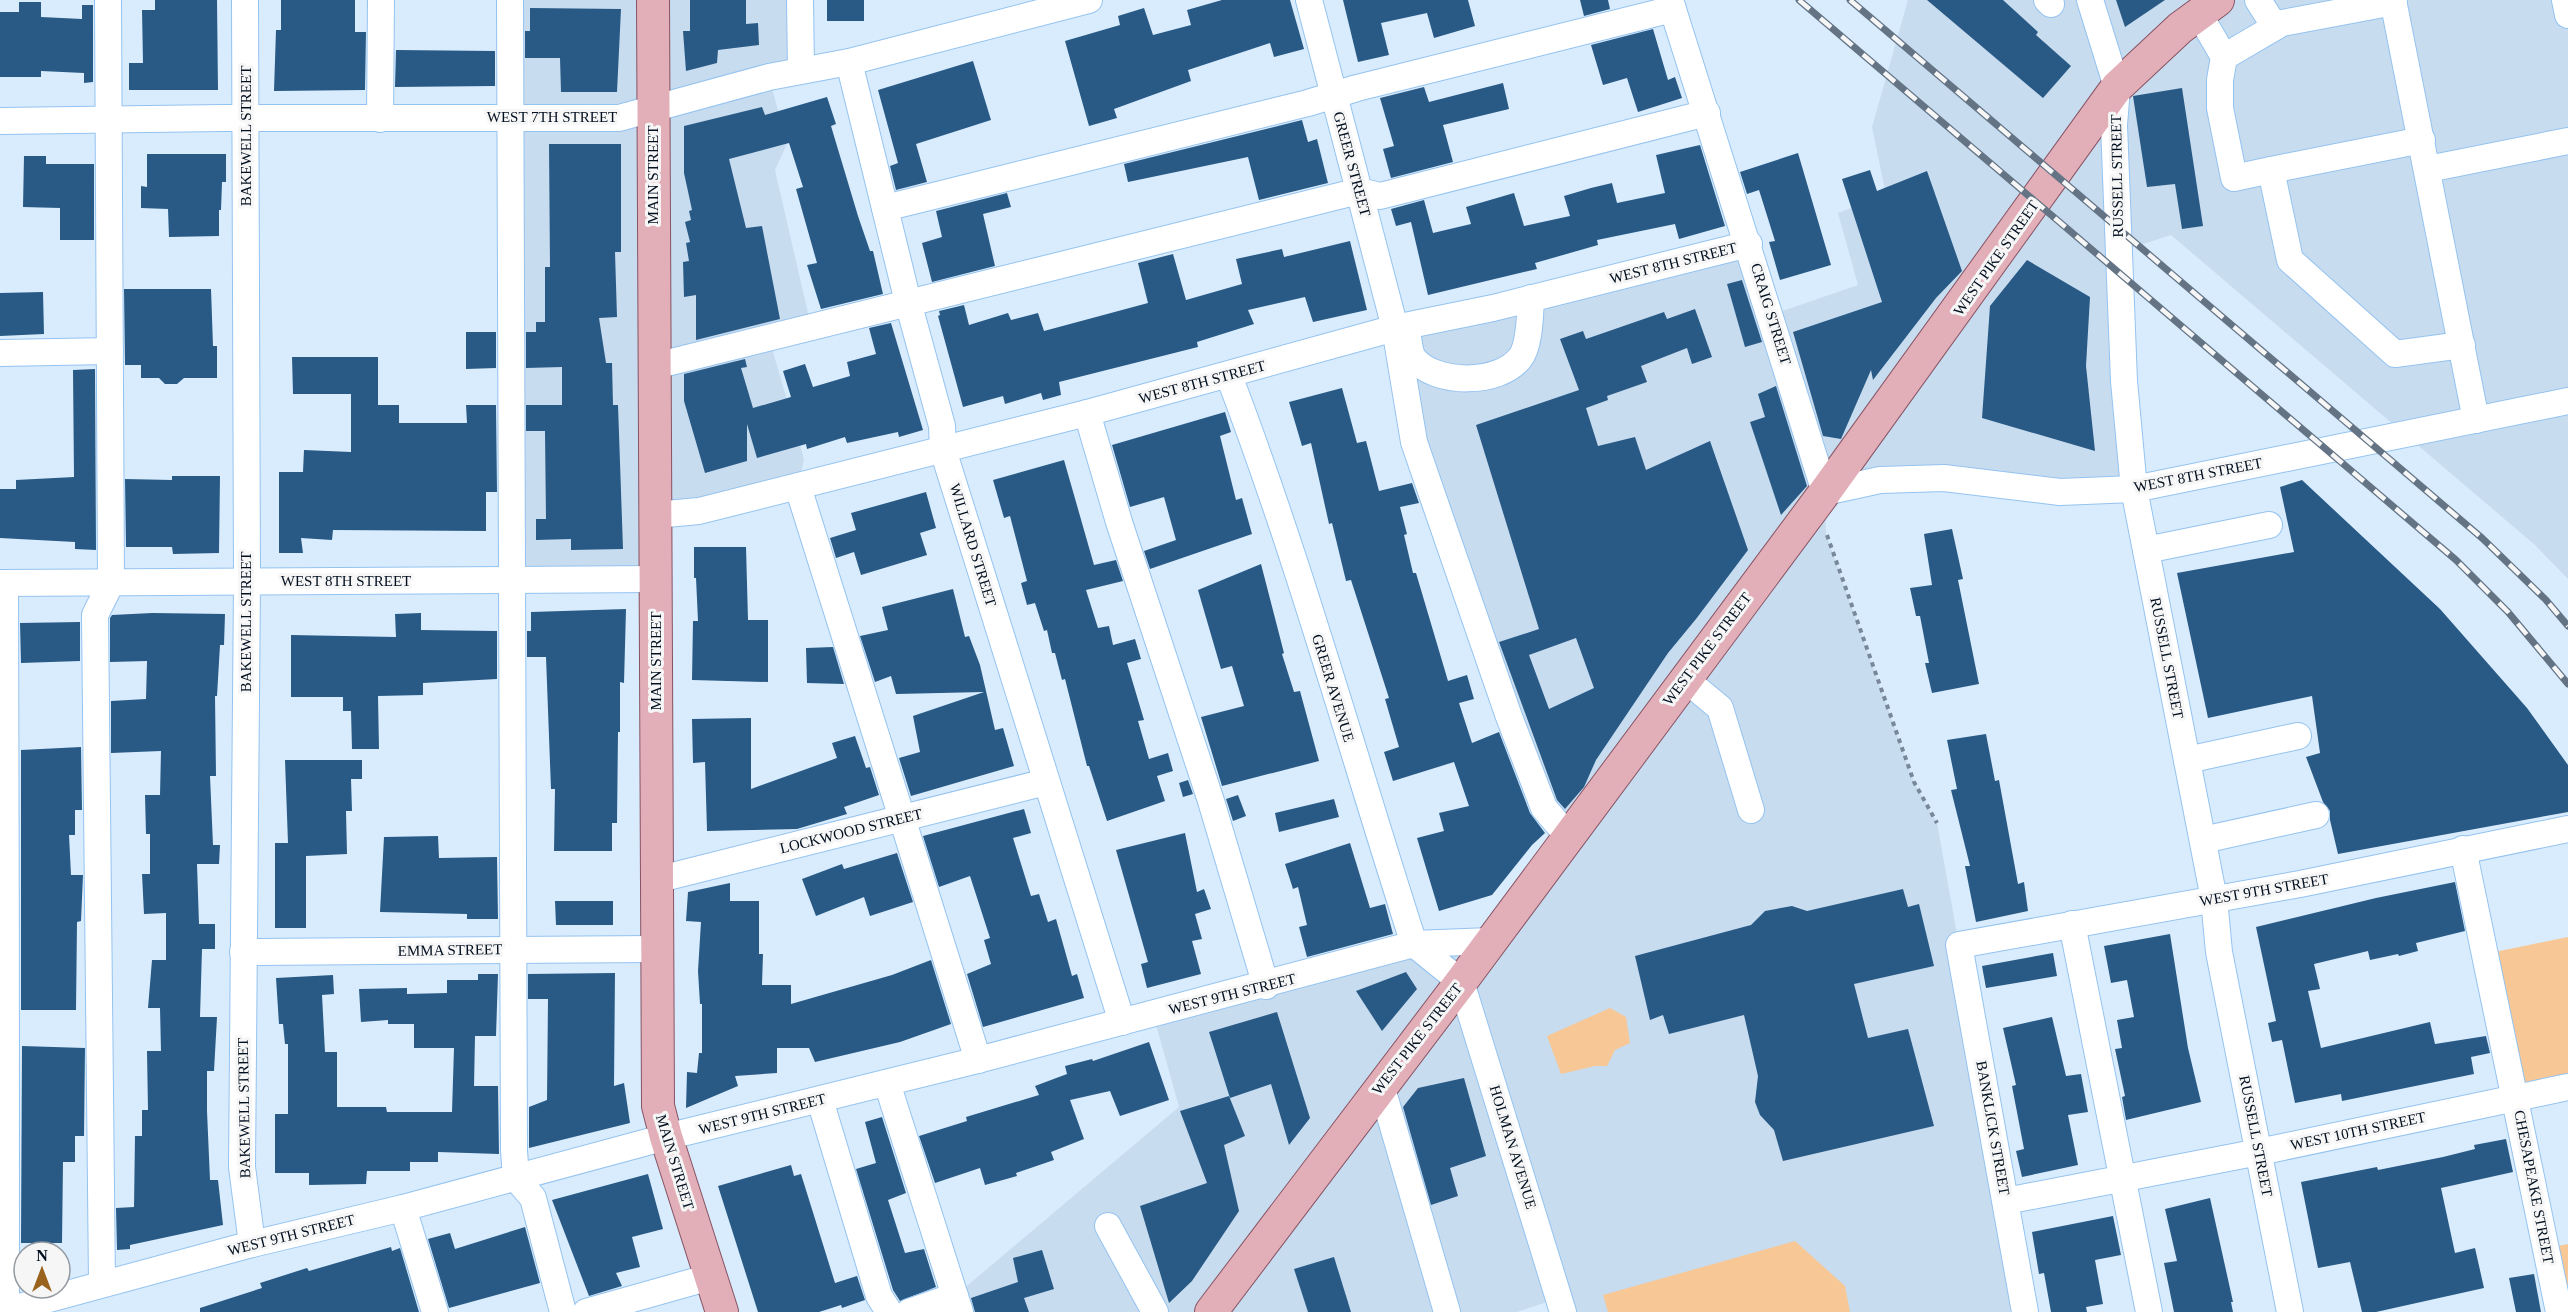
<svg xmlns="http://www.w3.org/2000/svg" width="2568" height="1312" font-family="'Times New Roman',serif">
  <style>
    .built { fill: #c8dcf0 }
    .green { fill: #f7c795 }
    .building { fill: #285a85; fill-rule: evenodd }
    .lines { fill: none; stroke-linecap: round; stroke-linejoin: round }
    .minor-casing { stroke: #94c3ef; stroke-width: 28 }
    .major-casing { stroke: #865464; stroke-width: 34 }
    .path { stroke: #78889a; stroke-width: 4; stroke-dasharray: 4.5 4.5; stroke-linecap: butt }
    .minor { stroke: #fff; stroke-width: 26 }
    .major { stroke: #e2afb9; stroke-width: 32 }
    .rail-casing { stroke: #647485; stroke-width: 7 }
    .rail { stroke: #f6f6f6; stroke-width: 4.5; stroke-dasharray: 14; stroke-linecap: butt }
    .labels { text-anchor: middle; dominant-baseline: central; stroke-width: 6; stroke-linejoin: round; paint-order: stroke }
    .street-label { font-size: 15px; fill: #010e1e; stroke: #f6f6f6 }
  </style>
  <rect width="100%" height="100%" fill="#d9ecfe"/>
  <!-- built -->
  <g class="built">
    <polygon points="511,0 800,0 801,70 769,77 787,144 775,170 811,326 769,338 804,459 798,487 655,515 656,579 512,580"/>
    <polygon points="1908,0 2568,0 2568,579 2535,545 2171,235 2119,252 2134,489 1944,478 1825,493 1826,534 1914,782 1937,823 2025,1312 1563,1312 1559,1298 1517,1312 960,1312 955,1296 1179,1107 1153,1014 1266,986 1490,941 1567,836 1414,442 1395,328 1749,244 1771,315 1858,285 1838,213 1886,195 1872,127"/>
  </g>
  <!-- green -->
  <g class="green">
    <polygon points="2568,937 2568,1087 2516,1098 2485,954"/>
    <polygon points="1610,1008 1626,1017 1630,1043 1615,1050 1607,1066 1595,1066 1561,1074 1547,1036"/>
    <polygon points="1795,1241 1845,1286 1850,1312 1608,1312 1603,1295"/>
    <polygon points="2568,1244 2568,1303 2547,1248"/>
  </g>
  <!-- building -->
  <g class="building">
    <polygon points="155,0 217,0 218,90 129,90 129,63 143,63 142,10 155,10"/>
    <polygon points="281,0 355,0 355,32 366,32 365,90 274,91 276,30 281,30"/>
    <polygon points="690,0 746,0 746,24 758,23 759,45 718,50 717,63 686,71 683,31 690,31"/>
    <rect x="827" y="0" width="37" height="21"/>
    <polygon points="1222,0 1290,0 1304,49 1274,57 1270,43 1188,70 1191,81 1114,109 1117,118 1089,126 1065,41 1120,25 1118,16 1144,8 1153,35 1191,25 1187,10"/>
    <polygon points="1343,0 1468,0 1475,26 1434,38 1427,13 1381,23 1389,55 1358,62"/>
    <polygon points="1580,0 1608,0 1610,9 1584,16"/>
    <polygon points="1927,0 2003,0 2038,32 2036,35 2071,66 2043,98"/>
    <polygon points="2116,0 2165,0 2125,27"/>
    <polygon points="19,2 41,2 41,17 82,19 82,5 93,5 93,82 84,83 84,73 41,71 41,77 0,77 0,12 19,12"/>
    <polygon points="530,8 621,9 617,92 561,92 560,58 525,58 525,31 530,31"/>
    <polygon points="1653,29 1668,80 1675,77 1682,98 1638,112 1627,78 1603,85 1591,45"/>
    <polygon points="396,50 495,51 495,86 395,87"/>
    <polygon points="973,61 991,120 916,144 927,182 896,190 890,166 898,163 878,90"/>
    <polygon points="1503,83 1509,109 1443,125 1453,162 1391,178 1383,149 1394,146 1380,98 1424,87 1429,102"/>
    <polygon points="2182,88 2203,226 2182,229 2175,184 2147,187 2133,96"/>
    <polygon points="827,97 836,124 831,126 858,216 870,251 873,251 883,294 821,309 807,265 817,263 796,189 803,187 789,143 729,159 746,228 762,226 780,319 696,340 696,295 684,297 683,262 689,261 686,243 690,242 685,222 691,220 689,211 692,210 684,173 684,126 762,107 765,115"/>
    <polygon points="1302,120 1308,142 1317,139 1328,183 1259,200 1248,157 1128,182 1124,164"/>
    <polygon points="549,144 621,144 621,252 615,252 617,317 599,318 606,363 612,363 613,405 618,405 623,549 571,550 571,539 536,540 536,519 546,519 545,431 526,431 526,405 562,405 562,367 526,368 526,332 536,332 536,322 545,322 545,267 550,267"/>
    <polygon points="1700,145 1725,226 1679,239 1675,224 1597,240 1598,245 1535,263 1537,269 1428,295 1411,222 1396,226 1391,209 1424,200 1433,233 1471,224 1466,207 1514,193 1524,226 1570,216 1564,196 1591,188 1612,183 1617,203 1665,193 1656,155"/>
    <polygon points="1798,153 1831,265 1780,280 1769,242 1775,241 1759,190 1747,194 1740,172"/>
    <polygon points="147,154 226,154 226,182 222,182 221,210 219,210 219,236 169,237 168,209 141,208 141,186 147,187"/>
    <polygon points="24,156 46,156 46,164 94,164 94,240 60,240 60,208 23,207"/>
    <polygon points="1870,170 1877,191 1927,171 1962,271 1936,298 1873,380 1871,370 1841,439 1823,436 1793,332 1882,302 1842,179"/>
    <polygon points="1007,193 1011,207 983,214 995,266 932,282 922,243 942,237 936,211"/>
    <polygon points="1350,241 1367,310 1313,322 1305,297 1248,310 1254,324 1197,342 1198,347 1059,382 1061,395 1043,400 1041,393 1005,404 1003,396 963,407 938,316 940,315 939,311 964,305 969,325 1008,313 1011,320 1038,313 1044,331 1148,303 1138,263 1173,254 1186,300 1242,284 1236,259 1282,249 1284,257"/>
    <polygon points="2027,260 2090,297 2086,366 2095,451 1982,418 1990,306"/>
    <polygon points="1742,280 1762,342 1745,347 1727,284"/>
    <polygon points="124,289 211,289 213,346 217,346 217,378 184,378 177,384 165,384 159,378 141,378 141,365 125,365"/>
    <polygon points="43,292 44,334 0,336 0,293"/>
    <path d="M1695,309l17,48 -20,7 -5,-16 -46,18 6,16 -40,14 1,4 -22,8 12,38 37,-9 11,33 64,-29 38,109 -52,69 -28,34 -72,107 -12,27 -19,22 -8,-9 -58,-158 40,-13 -63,-204 103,-35 -19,-51 23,-8 3,8 78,-27 3,7zM1576,638l18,50 -45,21 -20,-54z"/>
    <polygon points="891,323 923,430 899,437 898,432 847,443 845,437 807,449 806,444 757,458 747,424 747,461 705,473 684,401 684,374 745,359 747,367 741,368 753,408 791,397 783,371 805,364 813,387 850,376 847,362 876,354 869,328"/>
    <polygon points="466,332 496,332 496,368 466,369"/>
    <polygon points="292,357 378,357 378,405 399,405 399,423 467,423 466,405 496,405 497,492 486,492 486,531 333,530 332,540 301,538 303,553 279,553 279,472 303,472 304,450 351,452 351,394 293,394"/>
    <polygon points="95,369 96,550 75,549 75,542 0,538 0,489 16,489 16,480 74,477 73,370"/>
    <polygon points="1776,386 1807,486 1781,515 1750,422 1765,417 1758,394"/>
    <polygon points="1342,388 1357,443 1366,441 1379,491 1412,483 1419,503 1400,507 1407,534 1404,535 1413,573 1416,573 1448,681 1467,675 1474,699 1459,703 1472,743 1499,732 1530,813 1545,833 1532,845 1492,895 1439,911 1417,838 1444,831 1439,813 1469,806 1454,762 1393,781 1384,752 1399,747 1385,699 1389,698 1351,580 1346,581 1332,523 1329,524 1311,443 1302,446 1289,402"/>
    <polygon points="1225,412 1231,432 1220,436 1236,500 1242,498 1252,534 1150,569 1144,551 1176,540 1164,497 1130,507 1112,445"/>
    <polygon points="1064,460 1094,565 1116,560 1123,581 1086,590 1098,628 1109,626 1113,645 1135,639 1141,659 1127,663 1144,720 1138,721 1149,759 1168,753 1173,771 1157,776 1165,801 1107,821 1089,766 1087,766 1065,679 1062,680 1055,653 1052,653 1047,630 1044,631 1035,603 1027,605 1021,583 1027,581 1010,516 1004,518 993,480"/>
    <polygon points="172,476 220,476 219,553 173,554 172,547 126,547 125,479 172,480"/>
    <polygon points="2302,480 2440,609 2527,708 2568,765 2568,812 2338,854 2330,820 2330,811 2323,802 2306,757 2320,753 2312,696 2208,718 2177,573 2294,552 2280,487"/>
    <polygon points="926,492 936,528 920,533 927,555 861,575 854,552 836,558 830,538 856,530 851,513"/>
    <polygon points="1952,529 1963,579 1958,580 1979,684 1932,693 1925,663 1929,663 1920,616 1916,616 1910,588 1932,585 1924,534"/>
    <polygon points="694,547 746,547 748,620 768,620 768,682 692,680 693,621 698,621 696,578 694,578"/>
    <polygon points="1261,564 1284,653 1282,654 1294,692 1300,691 1319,761 1222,786 1201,717 1244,706 1232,666 1221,669 1198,590"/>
    <polygon points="953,589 965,637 969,636 980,665 995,730 1003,728 1014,766 911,796 899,758 920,752 913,716 984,692 896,694 891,676 875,682 860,636 888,630 882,607"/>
    <polygon points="626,609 624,683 620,682 620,732 618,732 617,823 612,823 612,851 554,851 555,789 551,789 546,657 527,657 527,631 531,631 531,612"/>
    <polygon points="152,613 225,614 224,645 220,645 217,696 215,696 216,776 210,776 213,845 220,845 219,864 197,864 199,924 215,924 215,949 202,949 200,1017 217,1017 214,1071 207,1071 207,1111 210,1180 218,1180 223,1225 130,1245 130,1249 117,1250 116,1208 134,1207 135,1136 142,1136 142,1110 148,1110 147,1051 161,1051 160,1008 148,1008 152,960 166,960 166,913 144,914 142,874 150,874 150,834 146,834 145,795 160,795 161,751 111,753 111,701 146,699 147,661 110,662 110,618 112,615"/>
    <polygon points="421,613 421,630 497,631 497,679 423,683 423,695 378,696 379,749 352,749 351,711 343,711 343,697 291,697 291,635 396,637 395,614"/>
    <polygon points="80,622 80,661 21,663 20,623"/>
    <polygon points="833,647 844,684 807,683 806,648"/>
    <polygon points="751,718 751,789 837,758 832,743 855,736 866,768 870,767 879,795 844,807 847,814 797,829 707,831 705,762 693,763 692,719"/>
    <polygon points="1986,734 1995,781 1999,780 2018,884 2024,882 2028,911 1976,922 1965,866 1970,866 1951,790 1957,789 1947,740"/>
    <polygon points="81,747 82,810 75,810 75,835 69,835 71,875 83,875 81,921 77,922 76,1010 21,1010 21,750"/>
    <polygon points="285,760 362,760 362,779 351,779 352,811 346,811 347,854 306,856 306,928 275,928 275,843 288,843"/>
    <polygon points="1188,780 1193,794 1183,797 1179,783"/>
    <polygon points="1238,795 1246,816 1233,821 1226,799"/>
    <polygon points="1334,799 1339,817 1279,832 1275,813"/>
    <polygon points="1024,809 1031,833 1013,838 1031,896 1039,894 1048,922 1056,919 1072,976 1077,974 1084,998 983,1027 967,974 991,964 984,940 990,938 970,876 939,887 923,836"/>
    <polygon points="1185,833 1197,892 1204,889 1211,909 1195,914 1202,939 1192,941 1201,974 1147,988 1141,964 1148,962 1116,850"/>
    <polygon points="438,836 439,858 497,857 498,919 467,919 467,914 380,912 384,837"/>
    <polygon points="1350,843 1370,908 1385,904 1393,934 1307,957 1299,927 1307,925 1298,887 1293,889 1285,864"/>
    <polygon points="897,853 913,902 870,916 864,897 816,916 802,879 842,864 844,869"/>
    <polygon points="2455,882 2465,931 2416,943 2418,951 2399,956 2398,954 2370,960 2368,951 2314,964 2320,989 2308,991 2321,1048 2430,1022 2435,1044 2486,1036 2490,1053 2471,1057 2474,1074 2342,1101 2341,1094 2295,1103 2282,1040 2272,1042 2268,1023 2276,1021 2256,927 2376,898"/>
    <polygon points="730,883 730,901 759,901 759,954 763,954 762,985 791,985 791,1004 892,975 931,960 951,1024 900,1042 815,1062 809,1048 777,1048 777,1073 735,1076 738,1086 686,1108 687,1072 697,1073 699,1053 702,1053 702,1004 700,1004 698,971 701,922 686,921 688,892"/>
    <polygon points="1903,889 1908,907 1919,904 1934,966 1854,984 1868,1038 1908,1029 1934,1126 1783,1161 1774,1130 1760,1115 1755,1102 1758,1076 1744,1015 1669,1034 1663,1015 1650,1020 1635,956 1751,925 1765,911 1792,906 1807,911"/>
    <polygon points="555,901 613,901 613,925 556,925"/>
    <polygon points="2170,934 2188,1048 2201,1102 2126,1120 2122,1097 2125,1096 2115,1049 2122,1048 2117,1020 2134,1017 2127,980 2111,983 2104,946"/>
    <polygon points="2053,953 2057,976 1986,988 1982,966"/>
    <polygon points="1406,972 1417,989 1382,1031 1356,991"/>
    <polygon points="615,973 614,1086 624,1083 630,1123 529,1148 529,1107 547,1100 548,999 528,999 528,974"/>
    <polygon points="478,974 498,974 496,1036 475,1036 474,1086 498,1086 499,1154 438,1152 438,1162 410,1162 410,1171 367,1171 366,1184 309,1185 309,1173 275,1173 275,1114 288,1114 288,1044 285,1044 283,1024 279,1024 276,978 333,975 334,994 322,995 325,1052 337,1052 337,1107 386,1107 387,1112 452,1112 454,1048 414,1048 414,1024 388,1024 388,1020 361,1022 359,989 407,988 407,994 447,993 447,980 478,980"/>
    <polygon points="1277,1012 1310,1118 1289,1145 1271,1084 1230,1098 1209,1032"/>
    <polygon points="2052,1017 2066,1076 2081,1074 2088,1112 2068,1115 2078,1165 2022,1177 2016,1151 2024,1149 2012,1086 2016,1085 2003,1028"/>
    <polygon points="1149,1042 1169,1100 1120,1116 1110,1091 1070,1100 1084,1139 1051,1152 1054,1160 1016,1173 1017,1176 985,1185 980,1168 935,1183 919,1136 967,1121 966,1117 1039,1095 1035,1086 1067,1074 1065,1066 1092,1059 1093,1061"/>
    <polygon points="22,1046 85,1048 84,1136 75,1136 75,1162 63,1162 62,1243 21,1243"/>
    <polygon points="1464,1078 1486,1156 1450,1168 1458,1196 1431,1205 1403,1107 1418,1088"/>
    <polygon points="1229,1096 1245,1136 1224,1145 1239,1211 1192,1281 1169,1303 1140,1206 1207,1183 1180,1111"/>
    <polygon points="882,1117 906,1193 888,1200 905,1253 924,1249 936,1287 900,1301 893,1290 856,1169 876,1163 865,1122"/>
    <polygon points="2506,1139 2513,1172 2441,1188 2455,1253 2475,1248 2484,1288 2376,1312 2362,1312 2350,1262 2318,1268 2301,1182 2377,1167 2378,1170 2443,1157 2475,1149 2474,1145"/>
    <polygon points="791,1165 794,1176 801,1174 835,1283 857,1276 865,1300 842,1308 841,1305 819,1312 758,1312 718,1186"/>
    <polygon points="648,1174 663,1229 632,1237 640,1267 616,1273 622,1286 589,1296 552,1200"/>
    <polygon points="2210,1198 2233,1302 2231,1302 2233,1312 2174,1312 2164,1263 2177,1261 2165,1209"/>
    <polygon points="2113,1216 2121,1255 2095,1260 2103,1304 2086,1307 2087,1312 2051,1312 2044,1273 2039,1274 2032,1232"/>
    <polygon points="525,1227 540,1283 449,1308 428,1239 450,1233 455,1249"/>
    <polygon points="391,1247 392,1251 400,1248 419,1312 200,1312 200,1308 262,1288 260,1283 307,1268 309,1271"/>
    <polygon points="1042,1250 1054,1289 1024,1298 1029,1312 975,1312 971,1298 1018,1282 1013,1258"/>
    <polygon points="1334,1257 1351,1312 1308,1312 1294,1269"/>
    <polygon points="2534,1274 2541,1312 2516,1312 2509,1278"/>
  </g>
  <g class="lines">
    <!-- minor casing -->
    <g class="minor-casing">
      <g id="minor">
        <polyline points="245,0 247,582 242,1167 252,1244"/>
        <polyline points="510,0 514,1151 516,1178 533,1198 563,1312"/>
        <polyline points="800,0 801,70"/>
        <polyline points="1309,0 1395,328 1414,442 1508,714 1544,808 1568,836"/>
        <polyline points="1670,0 1825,492 1880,480 1944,478 2060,492 2134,489 2568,401"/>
        <polyline points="2047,0 2051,4"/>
        <polyline points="2090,0 2117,87 2114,125 2124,381 2134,489 2214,899 2219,952 2290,1312"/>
        <polyline points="2258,0 2275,27"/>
        <polyline points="2393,0 2476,420"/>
        <polyline points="2565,0 2568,15"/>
        <polyline points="2199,14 2224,57 2220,80 2220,108 2234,178 2271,170"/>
        <polyline points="2224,57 2282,23 2394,2"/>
        <polyline points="849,62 908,302 942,426 943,450 1122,1022"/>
        <polyline points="380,119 381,0"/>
        <polyline points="0,121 223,118 619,118 769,77 849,62 1089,0"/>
        <polyline points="2422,140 2271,170 2290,260 2395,354 2462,345"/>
        <polyline points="2428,169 2568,141"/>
        <polyline points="885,208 1308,103 1357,88 1673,9"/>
        <path d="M1407,332c2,8 2,21 7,27 22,26 85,26 106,-1 10,-12 10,-45 11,-60"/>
        <polyline points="0,353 110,351"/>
        <polyline points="655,366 1359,191 1380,196 1707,113"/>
        <path d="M1229,376c71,186 124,379 185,568l47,38 102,330"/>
        <polyline points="1087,413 1119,522 1211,801 1266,986"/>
        <polyline points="798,487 978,1060"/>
        <polyline points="655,515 699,511 1087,413 1395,328 1493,308 1749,244"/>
        <polyline points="2146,550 2269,525"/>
        <polyline points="0,583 656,579"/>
        <path d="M5,583c2,243 0,485 1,728"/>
        <polyline points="1685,679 1720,708 1751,810"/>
        <polyline points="2187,760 2298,736"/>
        <polyline points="2203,840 2316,815"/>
        <polyline points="2463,849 2559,1312"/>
        <polyline points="656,880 1046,782"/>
        <polyline points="2072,924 2149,1312"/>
        <polyline points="243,952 656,949"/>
        <polyline points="887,1083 960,1312"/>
        <polyline points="1381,1085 1447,1312"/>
        <polyline points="820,1100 879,1296 889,1312"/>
        <polyline points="2006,1201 2259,1152 2568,1087"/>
        <polyline points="403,1208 435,1312"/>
        <polyline points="1108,1226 1155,1312"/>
        <polyline points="102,1283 95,615 111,583 108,0"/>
        <polyline points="1,1312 252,1244 403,1208 666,1137 978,1060 1414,944 1490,941"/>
        <polyline points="586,1312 710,1277"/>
        <polyline points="909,1312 955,1296"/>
        <polyline points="2025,1312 1959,945 2300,884 2568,829"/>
      </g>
    </g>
    <!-- major casing -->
    <g class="major-casing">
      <g id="major">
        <polyline points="653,0 658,1106 666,1137 722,1312"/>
        <polyline points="1211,1312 1461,982 1825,492 2117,87 2180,28 2218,0"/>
      </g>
    </g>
    <!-- path -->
    <polyline class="path" points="1827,535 1914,782 1937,823"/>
    <!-- minor -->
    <use href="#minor" class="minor"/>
    <!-- major -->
    <use href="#major" class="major"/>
    <!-- rail casing -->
    <g class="rail-casing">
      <g id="rail">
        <polyline points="1799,0 2456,560 2508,612 2568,684"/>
        <polyline points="1850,0 2482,538 2546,600 2568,626"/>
      </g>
    </g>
    <!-- rail -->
    <use href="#rail" class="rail"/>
  </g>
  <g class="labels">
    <!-- street labels -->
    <g class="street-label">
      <text x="552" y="117">WEST 7TH STREET</text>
      <text transform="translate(246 136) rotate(-90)">BAKEWELL STREET</text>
      <text transform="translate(1352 164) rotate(75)">GREER STREET</text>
      <text transform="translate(653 175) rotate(-90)">MAIN STREET</text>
      <text transform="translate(2117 176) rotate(-91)">RUSSELL STREET</text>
      <text transform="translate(1996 258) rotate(-55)">WEST PIKE STREET</text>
      <text transform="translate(1673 263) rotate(-14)">WEST 8TH STREET</text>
      <text transform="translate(1771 314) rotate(73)">CRAIG STREET</text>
      <text transform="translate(1202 382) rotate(-15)">WEST 8TH STREET</text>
      <text transform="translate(2198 475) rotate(-11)">WEST 8TH STREET</text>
      <text transform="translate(973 545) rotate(73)">WILLARD STREET</text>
      <text x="346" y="581">WEST 8TH STREET</text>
      <text transform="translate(246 622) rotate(-90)">BAKEWELL STREET</text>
      <text transform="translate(1707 649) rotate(-53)">WEST PIKE STREET</text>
      <text transform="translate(2167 658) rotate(79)">RUSSELL STREET</text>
      <text transform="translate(656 661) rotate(-90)">MAIN STREET</text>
      <text transform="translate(1333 688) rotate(73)">GREER AVENUE</text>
      <text transform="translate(851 831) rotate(-14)">LOCKWOOD STREET</text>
      <text transform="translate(2264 890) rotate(-10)">WEST 9TH STREET</text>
      <text transform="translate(450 950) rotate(-1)">EMMA STREET</text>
      <text transform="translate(1232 994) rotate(-14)">WEST 9TH STREET</text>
      <text transform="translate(1417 1039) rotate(-52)">WEST PIKE STREET</text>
      <text transform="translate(244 1108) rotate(-91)">BAKEWELL STREET</text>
      <text transform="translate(762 1114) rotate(-14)">WEST 9TH STREET</text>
      <text transform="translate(1993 1128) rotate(80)">BANKLICK STREET</text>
      <text transform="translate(2358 1131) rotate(-12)">WEST 10TH STREET</text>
      <text transform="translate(2256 1136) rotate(79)">RUSSELL STREET</text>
      <text transform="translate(1513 1147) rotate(73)">HOLMAN AVENUE</text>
      <text transform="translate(675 1162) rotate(73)">MAIN STREET</text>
      <text transform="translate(2534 1187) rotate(79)">CHESAPEAKE STREET</text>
      <text transform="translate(291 1235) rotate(-14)">WEST 9TH STREET</text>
    </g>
  </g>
  <!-- north arrow -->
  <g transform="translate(42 1270)"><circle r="28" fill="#f6f6f6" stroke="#9499a0" stroke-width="1.5"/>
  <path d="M0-4.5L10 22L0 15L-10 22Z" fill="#99621d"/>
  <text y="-9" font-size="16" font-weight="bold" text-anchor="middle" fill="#010e1e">N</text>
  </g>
</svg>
